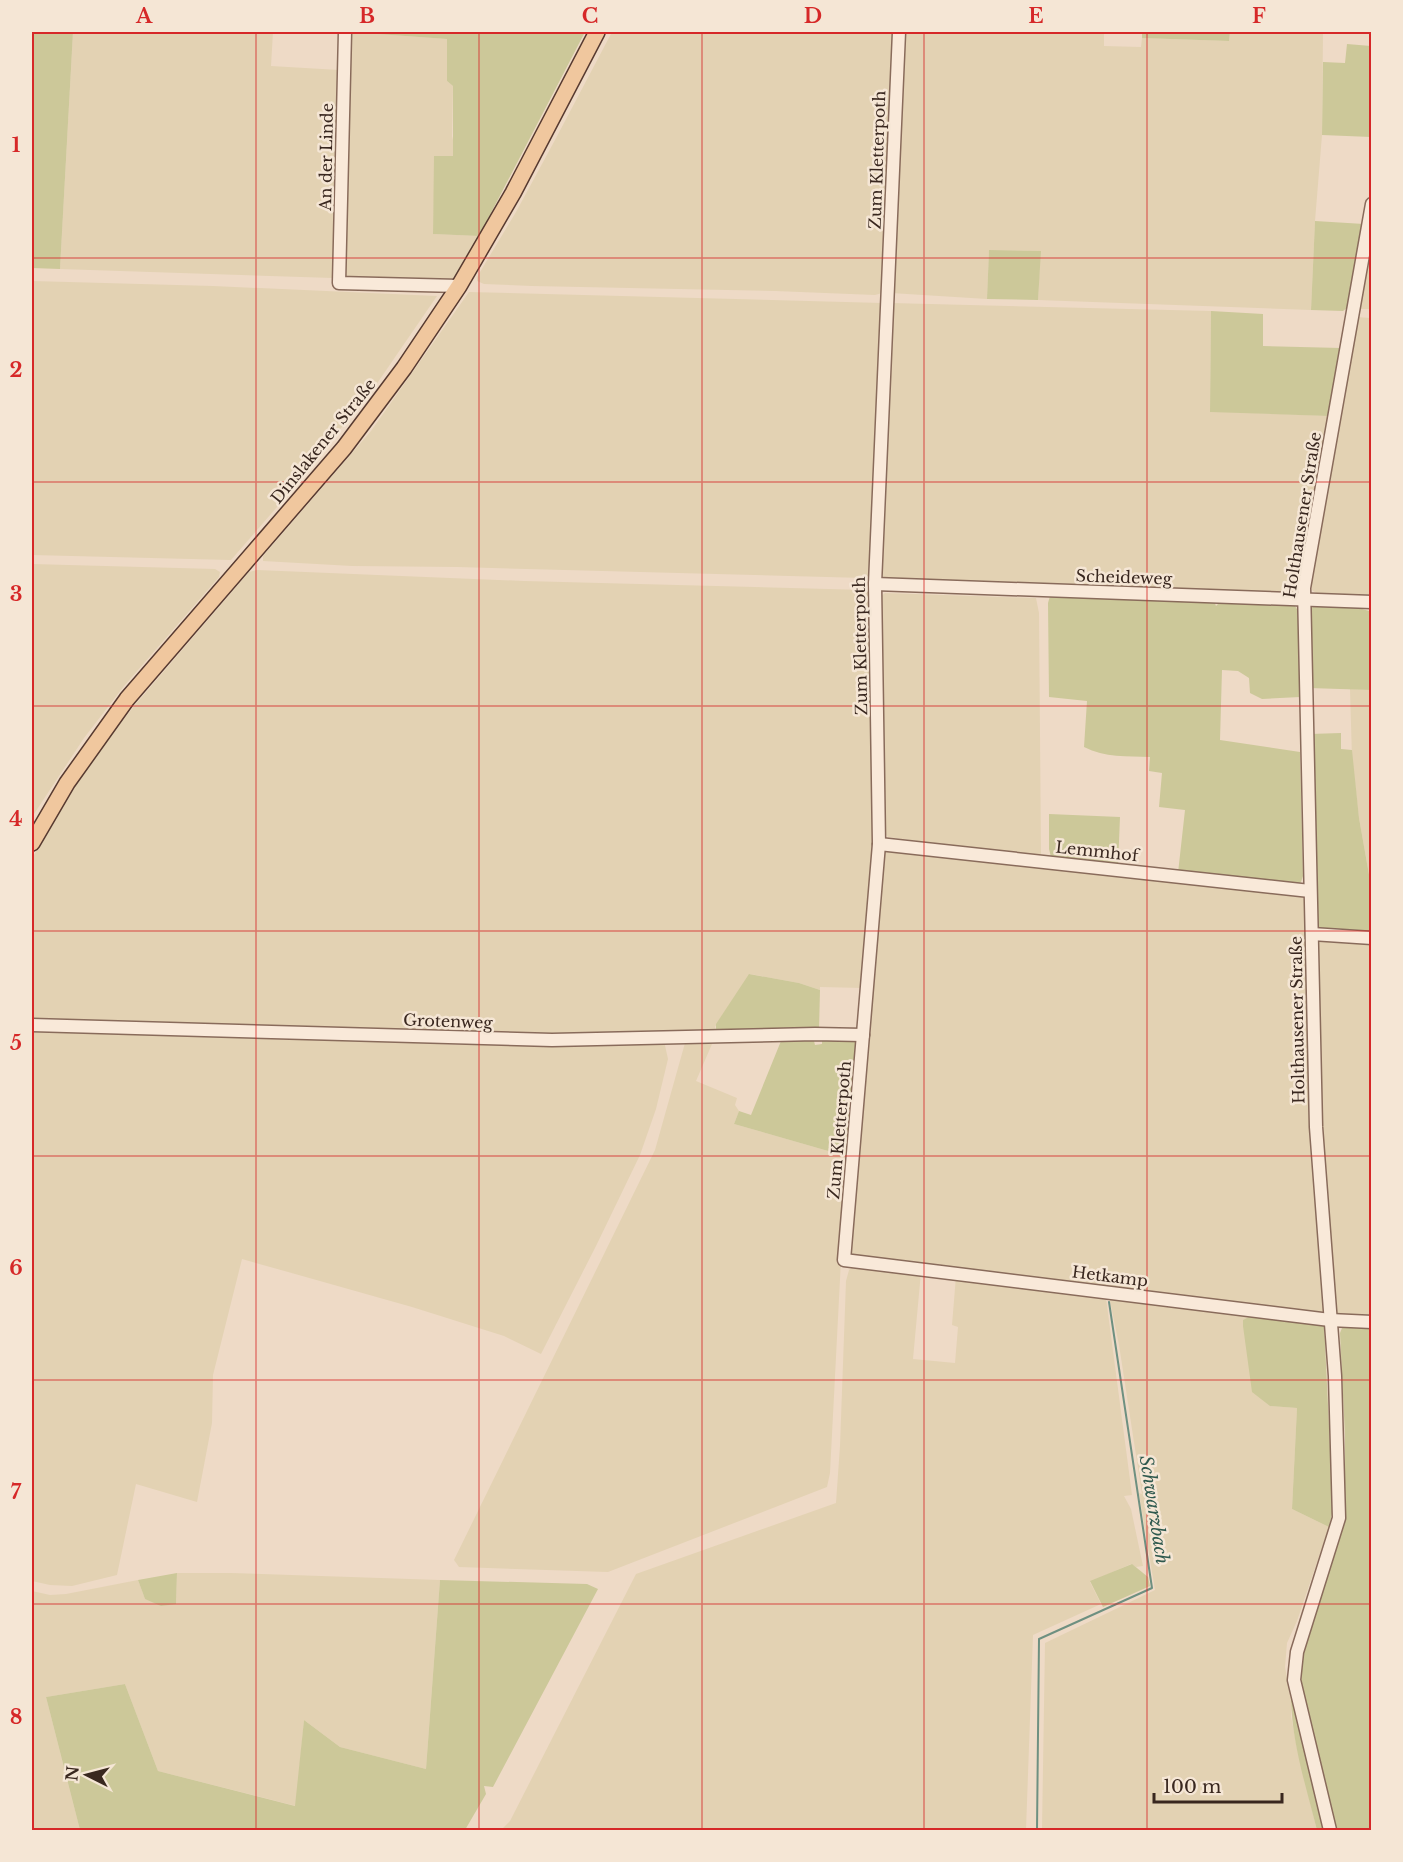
<svg xmlns="http://www.w3.org/2000/svg" width="1403" height="1862" font-family="'Libre Baskerville',serif">
  <style>
    .farmland { fill: #e3d2b3 }
    .green { fill: #ccc899 }
    .lines { fill: none; stroke-linecap: round; stroke-linejoin: round }
    .stream { stroke: #6e9081; stroke-width: 2 }
    .minor-casing { stroke: #896b5b; stroke-width: 15 }
    .major-casing { stroke: #573a30; stroke-width: 18 }
    .minor { stroke: #f9e9d9; stroke-width: 12 }
    .major { stroke: #f0c79e; stroke-width: 15 }
    .grid { fill: none; stroke: #d62828; stroke-width: 1.5; stroke-opacity: 0.55 }
    .labels { text-anchor: middle; dominant-baseline: central; stroke-width: 5; stroke-linejoin: round; paint-order: stroke }
    .street-label { font-size: 16px; fill: #39271f; stroke: #f5e6d5 }
    .water-label { font-size: 18px; font-style: italic; fill: #2f594e; stroke: #f5e6d5 }
    .neatline { fill: none; stroke: #d62828; stroke-width: 2 }
    .grid-label { font-size: 20px; text-anchor: middle; font-weight: bold; fill: #d62828 }
  </style>
  <rect width="100%" height="100%" fill="#eedac6"/>
  <!-- farmland -->
  <g class="farmland">
    <polygon points="73,32 273,32 271,66 339,70 333,278 60,269"/>
    <polygon points="350,32 447,39 447,81 453,86 452,136 454,144 453,156 435,156 433,234 479,236 452,281 345,277"/>
    <polygon points="612,32 893,32 882,293 875,295 775,291 532,286 484,284 477,281 477,277 516,212 555,140"/>
    <polygon points="904,32 1104,32 1104,46 1141,47 1142,38 1229,41 1230,32 1323,32 1322,135 1315,221 1311,310 1038,300 1040,251 989,250 987,299 891,293"/>
    <polygon points="1367,259 1371,259 1371,309 1358,309"/>
    <polygon points="32,281 213,286 437,296 378,382 290,492 231,560 32,555"/>
    <polygon points="469,292 882,303 870,573 868,576 864,578 457,567 352,566 263,561 263,556 371,431"/>
    <polygon points="891,303 1211,311 1210,411 1328,416 1297,594 886,580 883,576 880,564"/>
    <polygon points="1356,317 1371,318 1371,597 1319,595 1312,590 1311,585"/>
    <polygon points="32,564 215,569 220,572 219,577 124,686 84,738 32,817"/>
    <polygon points="257,570 524,581 866,590 870,594 875,846 863,988 820,987 820,990 799,983 750,974 715,1027 717,1032 598,1035 470,1034 32,1021 32,860 34,855 74,788 105,743 135,705 249,572"/>
    <polygon points="885,593 1036,598 1039,613 1041,854 1030,856 888,837 884,832 880,597"/>
    <polygon points="1371,631 1371,886 1359,818 1352,758 1350,689 1371,690"/>
    <polygon points="887,848 1299,895 1305,900 1311,1126 1324,1310 1319,1315 854,1257 848,1251 881,852"/>
    <polygon points="1321,939 1371,941 1371,1317 1340,1316 1334,1311 1321,1128 1316,943"/>
    <polygon points="32,1030 246,1034 458,1045 664,1041 668,1059 656,1109 640,1155 596,1246 541,1354 504,1336 412,1307 242,1259 213,1375 212,1423 197,1502 136,1484 117,1575 72,1586 50,1585 32,1581"/>
    <polygon points="685,1043 712,1044 696,1081 737,1098 735,1105 739,1111 734,1124 849,1157 841,1260 830,1473 827,1487 608,1572 459,1567 454,1560 655,1150"/>
    <polygon points="854,1266 921,1272 913,1359 955,1363 958,1327 952,1325 956,1276 1106,1298 1132,1495 1124,1496 1131,1509 1143,1566 1136,1567 1131,1564 1090,1582 1101,1604 1033,1635 1026,1830 501,1830 510,1821 636,1574 836,1503 840,1446 846,1281 849,1270"/>
    <polygon points="1109,1296 1253,1315 1270,1406 1297,1408 1292,1509 1329,1527 1297,1621 1287,1643 1285,1667 1291,1699 1291,1716 1298,1753 1317,1830 1042,1830 1045,1643 1155,1590 1139,1493 1142,1494 1119,1345"/>
    <polygon points="177,1573 231,1573 440,1580 426,1769 340,1747 304,1720 296,1806 158,1771 125,1684 46,1697 80,1830 32,1830 32,1591 50,1595 66,1594 138,1580 145,1599 176,1604"/>
  </g>
  <!-- green -->
  <g class="green">
    <polygon points="32,32 73,32 60,269 32,268"/>
    <polygon points="350,32 585,32 479,236 433,234 434,156 453,156 453,86 447,81 447,39"/>
    <polygon points="1142,32 1222,33 1230,32 1229,41 1142,38"/>
    <polygon points="1347,44 1371,46 1371,137 1322,135 1323,62 1345,63"/>
    <polygon points="1315,221 1364,224 1348,307 1343,311 1311,310"/>
    <polygon points="989,250 1041,251 1038,300 987,299"/>
    <polygon points="1211,311 1263,314 1263,346 1341,348 1328,416 1210,412"/>
    <path d="M1050,596l164,5 2,5 5,-5 74,5 3,5 1,7 1,79 -38,2 -12,-6 -1,-15 -11,-7 -16,-1 -2,70 80,12 3,124 -2,6 -4,3 -119,-12 7,-63 -26,-3 3,-34 -13,-2 1,-14c-23,-1 -45,1 -66,-10l3,-46 -38,-4 -1,-94z"/>
    <polygon points="1313,607 1355,607 1369,611 1371,619 1371,690 1309,688 1309,610"/>
    <polygon points="1341,733 1341,749 1352,750 1359,818 1371,886 1371,933 1329,930 1317,927 1310,734"/>
    <polygon points="1049,814 1120,817 1118,866 1056,859 1051,857 1049,849"/>
    <polygon points="749,974 799,983 820,990 819,1030 717,1032 716,1030 716,1024"/>
    <polygon points="827,1039 854,1040 858,1045 849,1157 734,1124 739,1111 751,1115 781,1041 814,1041 815,1045 822,1044 822,1041"/>
    <polygon points="1253,1315 1324,1323 1333,1509 1329,1527 1292,1509 1297,1408 1270,1406 1252,1392 1243,1326 1243,1320"/>
    <polygon points="1349,1326 1371,1326 1371,1830 1335,1830 1301,1687 1302,1649 1345,1522 1345,1436 1340,1333 1342,1328"/>
    <polygon points="1132,1564 1148,1577 1150,1586 1103,1607 1090,1581"/>
    <polygon points="177,1573 176,1604 161,1606 145,1599 138,1580"/>
    <polygon points="440,1580 587,1584 598,1589 493,1787 484,1786 486,1794 465,1830 80,1830 46,1697 125,1684 158,1771 295,1806 304,1720 340,1747 426,1769"/>
    <path d="M1291,1699l6,6 31,125h-11c-11,-43 -25,-87 -26,-131z"/>
  </g>
  <g class="lines">
    <!-- stream -->
    <polyline class="stream" points="1037,1830 1039,1639 1152,1588 1109,1302"/>
    <!-- minor casing -->
    <g class="minor-casing">
      <g id="minor">
        <polyline points="345,32 339,283 459,286"/>
        <polyline points="899,32 875,584 879,844 844,1260 1330,1320 1372,1322"/>
        <polyline points="875,584 1372,602"/>
        <polyline points="879,844 1310,891"/>
        <polyline points="1312,934 1372,938"/>
        <polyline points="32,1025 552,1040 815,1034 863,1035"/>
        <polyline points="1330,1830 1294,1680 1297,1652 1339,1518 1335,1376 1316,1127 1304,588 1372,204"/>
      </g>
    </g>
    <!-- major casing -->
    <g class="major-casing">
      <polyline id="major" points="32,843 67,783 127,699 344,448 404,368 459,286 513,193 597,32"/>
    </g>
    <!-- minor -->
    <use href="#minor" class="minor"/>
    <!-- major -->
    <use href="#major" class="major"/>
  </g>
  <!-- grid -->
  <path class="grid" d="M256,32v1798M479,32v1798M702,32v1798M924,32v1798M1147,32v1798M32,258h1340M32,482h1340M32,706h1340M32,931h1340M32,1156h1340M32,1380h1340M32,1604h1340"/>
  <g class="labels">
    <!-- street labels -->
    <g class="street-label">
      <text transform="translate(326 157) rotate(-89)">An der Linde</text>
      <text transform="translate(877 160) rotate(-88)">Zum Kletterpoth</text>
      <text transform="translate(323 441) rotate(-51)">Dinslakener Straße</text>
      <text transform="translate(1302 515) rotate(-81)">Holthausener Straße</text>
      <text transform="translate(1124 577) rotate(2)">Scheideweg</text>
      <text transform="translate(860 646) rotate(-91)">Zum Kletterpoth</text>
      <text transform="translate(1097 851) rotate(6)">Lemmhof</text>
      <text transform="translate(1297 1020) rotate(-91)">Holthausener Straße</text>
      <text transform="translate(448 1021) rotate(2)">Grotenweg</text>
      <text transform="translate(839 1130) rotate(-85)">Zum Kletterpoth</text>
      <text transform="translate(1110 1276) rotate(7)">Hetkamp</text>
    </g>
    <!-- water labels -->
    <g class="water-label">
      <text transform="translate(1154 1510) rotate(81)">Schwarzbach</text>
    </g>
  </g>
  <!-- border -->
  <rect width="1403" height="1862" fill="none" stroke="#f5e6d5" stroke-width="66"/>
  <!-- north arrow -->
  <g transform="translate(87 1775) rotate(276)" stroke="#f5e6d5" stroke-width="4.5" paint-order="stroke">
  <path d="M0-4.5L10 22L0 15L-10 22Z" fill="#39271f"/>
  <text y="-9" font-size="16" font-weight="bold" text-anchor="middle" fill="#39271f">N</text>
  </g>
  <!-- scale -->
  <path d="M1154 1793v9h128v-9" fill="none" stroke="#39271f" stroke-width="3"/>
  <text x="1163" y="1793" font-size="18" fill="#39271f" stroke="#f5e6d5" stroke-width="4.5" paint-order="stroke">100 m</text>
  <rect x="33" y="33" width="1337" height="1796" class="neatline"/>
  <g class="grid-label">
    <text x="144" y="23">A</text>
    <text x="367" y="23">B</text>
    <text x="590" y="23">C</text>
    <text x="813" y="23">D</text>
    <text x="1036" y="23">E</text>
    <text x="1259" y="23">F</text>
    <text x="16" y="152">1</text>
    <text x="16" y="377">2</text>
    <text x="16" y="601">3</text>
    <text x="16" y="826">4</text>
    <text x="16" y="1050">5</text>
    <text x="16" y="1275">6</text>
    <text x="16" y="1499">7</text>
    <text x="16" y="1724">8</text>
  </g>
</svg>
